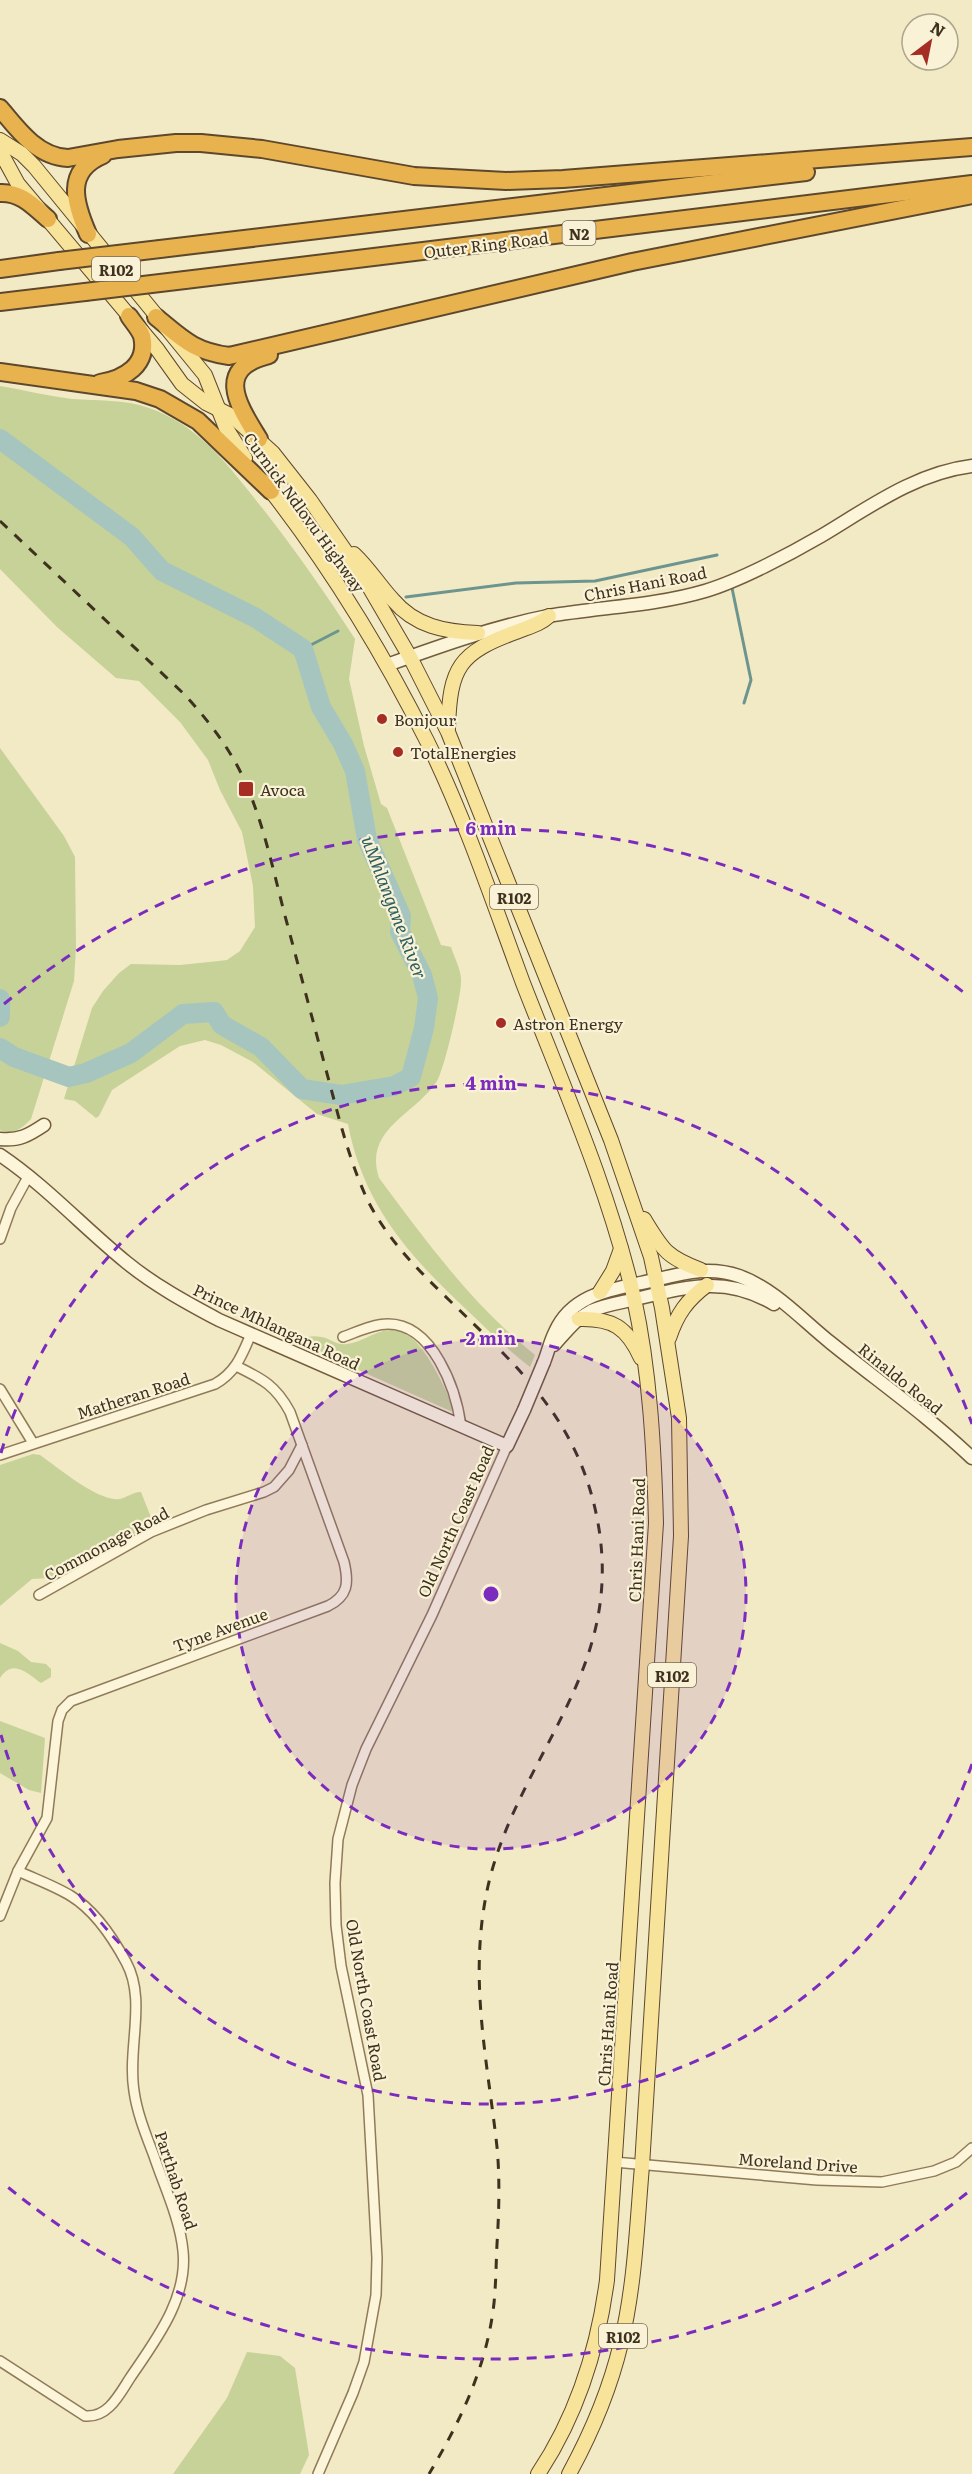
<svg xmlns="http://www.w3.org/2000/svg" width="972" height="2474" font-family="Literata,serif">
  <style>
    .green { fill: #c6d297 }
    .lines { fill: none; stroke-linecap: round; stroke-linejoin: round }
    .stream { stroke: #6c958f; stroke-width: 3 }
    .river { stroke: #a7c5bf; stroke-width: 20 }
    .street-casing { stroke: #907b59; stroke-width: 12 }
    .secondary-casing { stroke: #725c3c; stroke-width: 15 }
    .primary-casing { stroke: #5d482d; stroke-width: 16 }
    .highway-casing { stroke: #5d482d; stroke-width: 20 }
    .street { stroke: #fcf5da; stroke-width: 9 }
    .secondary { stroke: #fcf5da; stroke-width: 12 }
    .primary { stroke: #f8e39a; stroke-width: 14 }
    .highway { stroke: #e8b34f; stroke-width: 16 }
    .rail { stroke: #3e311e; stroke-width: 3; stroke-dasharray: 10 10; stroke-linecap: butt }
    .secondary-bridge-casing { stroke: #725c3c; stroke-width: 15; stroke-linecap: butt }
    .highway-bridge-casing { stroke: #5d482d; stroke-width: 20; stroke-linecap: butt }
    .secondary-bridge { stroke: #fcf5da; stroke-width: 12 }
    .highway-bridge { stroke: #e8b34f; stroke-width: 16 }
    .ring { fill: none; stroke: #7b2cbf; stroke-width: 3; stroke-dasharray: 10 8 }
    .poi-dot { fill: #a52d23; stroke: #f9f2d6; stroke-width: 2 }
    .labels { text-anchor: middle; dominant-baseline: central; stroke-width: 4.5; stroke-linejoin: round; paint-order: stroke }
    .shield { fill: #f9f2d6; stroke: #766b55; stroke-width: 1.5 }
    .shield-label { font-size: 15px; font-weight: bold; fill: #3e311e }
    .street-label { font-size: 16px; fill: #3e311e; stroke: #f9f2d6 }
    .poi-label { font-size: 16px; fill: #3e311e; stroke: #f9f2d6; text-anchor: start }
    .water-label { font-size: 18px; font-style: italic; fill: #2c5e60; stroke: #f9f2d6 }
    .centre { fill: #7b2cbf; stroke: #f9f2d6; stroke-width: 3 }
    .ring-label { font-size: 18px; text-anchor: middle; font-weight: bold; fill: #7b2cbf; stroke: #f9f2d6; stroke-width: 4.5; stroke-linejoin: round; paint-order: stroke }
  </style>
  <rect width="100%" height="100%" fill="#f2e9c5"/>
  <!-- green -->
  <g class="green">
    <path d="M0,386c24,4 48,10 72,13 26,2 51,0 77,9 52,18 81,60 114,101 33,42 63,85 92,130l-6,40 15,67 17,58 6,4 54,137 10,2c3,10 11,24 10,35 0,15 -17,88 -24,99 -22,34 -74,48 -58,97 47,63 94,128 156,177l-5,12c-22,-17 -41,-36 -61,-55 -59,-55 -106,-107 -121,-188l-31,-10 -64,-52 -32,-17 -16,-5 -25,6 -68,44 -13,26 -3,2 -21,-17 -11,-2 28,-91 11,-17 16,-18 12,-9 49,1 39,-4 8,-1 13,-9 15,-24 -2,-41 -11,-54 -22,-42 -12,-30 -28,-38 -41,-41 -23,-3 -59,-51 -57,-58z"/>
    <path d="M0,748l64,88 11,21 1,90 -2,34 -43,138c-9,9 -18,17 -31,11z"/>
    <path d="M392,1330c8,1 15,4 21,9 15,13 36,55 42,74l-162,-72c9,-3 18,-6 28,-4 9,1 16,9 26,7 17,-2 28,-14 45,-14z"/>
    <path d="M33,1454l7,1c17,12 59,47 79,44 8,-1 13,-7 22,-7l11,28 -1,7 -67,28 -35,23 -17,1 -32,27v-141z"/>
    <path d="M0,1643l18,8 13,11 15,2 5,5v8l-10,6c-14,-10 -28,-25 -41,-5z"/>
    <polygon points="0,1721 45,1738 41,1793 29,1790 0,1773"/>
    <polygon points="247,2352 280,2356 295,2368 309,2455 300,2474 173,2474 227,2398"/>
  </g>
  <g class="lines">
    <!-- stream -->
    <g class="stream">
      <polyline points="732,588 751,680 744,703"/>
      <polyline points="406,597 516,583 595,581 717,555"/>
      <polyline points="303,649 338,631"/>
    </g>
    <!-- river -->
    <g class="river">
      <polyline points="0,439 132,537 162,571 256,618 303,649 321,707 343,744 355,771 367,839 401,916 400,932 422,975 428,998 424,1028 411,1077 394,1086 341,1095 302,1089 261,1047 222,1025 214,1012 183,1014 131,1053 86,1073 69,1077 14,1057 0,1048"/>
      <polyline points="0,999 0,1017"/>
    </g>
    <!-- street casing -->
    <g class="street-casing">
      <g id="street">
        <polyline points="0,1239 11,1208 29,1175"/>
        <path d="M343,1337c14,-5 30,-13 45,-13 45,0 68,65 73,102"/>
        <polyline points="0,1389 33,1443"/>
        <path d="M0,1455l215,-71c21,-12 27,-29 36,-50"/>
        <polyline points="39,1595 151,1532 206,1510 264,1492 274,1487 289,1470 302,1445"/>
        <path d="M0,1916l18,-45 29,-53 11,-97 4,-11 9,-9 257,-95c20,-10 21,-23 16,-44l-54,-150c-14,-26 -27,-33 -54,-46"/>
        <polyline points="614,2162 817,2180 882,2182 934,2171 956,2162 972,2148"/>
        <path d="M0,2361l85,55c23,2 34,-21 45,-38 25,-37 58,-79 53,-127 -3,-32 -19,-65 -29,-95 -8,-21 -17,-43 -20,-65 -7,-43 13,-91 -8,-129 -13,-24 -32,-52 -55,-66 -16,-10 -36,-17 -53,-25"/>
        <polyline points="318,2474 353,2393 364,2362 376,2295 377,2258 368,2095 341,1966 336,1925 335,1883 338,1839 352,1785 366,1749 432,1615 507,1446"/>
      </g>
    </g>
    <!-- secondary casing -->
    <g class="secondary-casing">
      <g id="secondary">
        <path d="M387,665c53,-19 106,-38 161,-49 52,-9 106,-10 157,-25 34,-10 85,-37 116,-55 47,-28 94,-63 151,-70"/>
        <path d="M0,1139c19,2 29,-4 44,-14"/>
        <path d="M0,1155c46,31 83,72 126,107 28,23 61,41 93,58l288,126 17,-36"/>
        <path d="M554,1345c12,-13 21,-26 37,-34 15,-7 34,-9 49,-13 50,-12 87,-22 134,6"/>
        <path d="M544,1362c4,-10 6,-20 11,-30 16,-36 52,-42 86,-49 34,-7 64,-19 98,-7 36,13 63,44 92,67 47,38 97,73 141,115"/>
      </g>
    </g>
    <!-- primary casing -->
    <g class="primary-casing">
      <g id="primary">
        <polyline points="0,140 22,154 34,166 205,375 226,428 245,458"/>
        <path d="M0,151l18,33 139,165 25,35 24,19 26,13 41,37 37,47 54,78 46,79 38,75 163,408 40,117 11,51 17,110 2,118 -39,630c-5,58 -7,119 -21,177 -11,46 -29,89 -52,131"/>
        <path d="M264,482c64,81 117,167 163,259 38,77 66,161 96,242 40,103 86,206 111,315 16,74 20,150 22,225l-49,757c-9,68 -31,137 -69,194"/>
        <path d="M354,554c15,14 25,31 39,46 22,26 52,32 85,33"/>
        <path d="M448,728c2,-61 11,-75 68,-96 12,-5 23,-7 33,-16"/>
        <path d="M644,1219c19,31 22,38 57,51"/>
        <polyline points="600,1292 613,1271 621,1249"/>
        <path d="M579,1319c33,-1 48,8 62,39"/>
        <path d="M669,1338c8,-24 18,-38 38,-53"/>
      </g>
    </g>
    <!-- highway casing -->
    <g class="highway-casing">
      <g id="highway">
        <path d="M0,108c18,22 38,49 68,50l50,-9 58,-6h25l61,6 152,27 92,5 57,-2 409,-32"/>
        <path d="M0,193c21,-1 33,13 48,26"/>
        <path d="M88,234c-13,-30 -24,-63 15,-79"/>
        <polyline points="160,249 806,172"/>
        <polyline points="0,269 59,261"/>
        <polyline points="185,280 972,184"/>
        <polyline points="0,302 85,292"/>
        <path d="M156,317c27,22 37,34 73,39l403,-94 340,-67"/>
        <polyline points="0,372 136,391 160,399 198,421 271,491"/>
        <path d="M100,383c24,-4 49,-18 42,-47 -2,-6 -9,-14 -13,-20"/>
        <path d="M259,439c-20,-33 -46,-70 10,-84"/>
      </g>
    </g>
    <!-- street -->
    <use href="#street" class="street"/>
    <!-- secondary -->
    <use href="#secondary" class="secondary"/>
    <!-- primary -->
    <use href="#primary" class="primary"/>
    <!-- highway -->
    <use href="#highway" class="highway"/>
    <!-- rail -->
    <path class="rail" d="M0,521l184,173c22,24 42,49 57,79 21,44 31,92 43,139 15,56 30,113 45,169 11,41 21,82 39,120 20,39 49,68 80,98 73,71 134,124 151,230 23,146 -81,227 -111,357 -20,91 -1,171 9,261 3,32 2,65 0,97 -1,20 -1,39 -3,59 -7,63 -33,117 -65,171"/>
    <!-- secondary-bridge casing -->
    <g class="secondary-bridge-casing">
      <polyline id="secondary-bridge" points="524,1410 544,1362"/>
    </g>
    <!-- highway-bridge casing -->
    <g class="highway-bridge-casing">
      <g id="highway-bridge">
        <polyline points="59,261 160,249"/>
        <polyline points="85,292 185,280"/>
      </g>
    </g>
    <!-- secondary-bridge -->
    <use href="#secondary-bridge" class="secondary-bridge"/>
    <!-- highway-bridge -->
    <use href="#highway-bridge" class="highway-bridge"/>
  </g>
  <!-- distance rings -->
  <circle cx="491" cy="1594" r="255" fill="#7b2cbf" fill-opacity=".12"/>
  <g class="ring">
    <circle cx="491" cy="1594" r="255"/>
    <path d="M972 1764A510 510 0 0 1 1 1735M1 1453A510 510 0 0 1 972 1424"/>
    <path d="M967 2193A765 765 0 0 1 4 2184M4 1004A765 765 0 0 1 967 995"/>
  </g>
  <!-- markers -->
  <g class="poi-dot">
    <circle cx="382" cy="719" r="6"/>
    <circle cx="398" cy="752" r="6"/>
    <rect x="238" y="781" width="16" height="16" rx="3"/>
    <circle cx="501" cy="1023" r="6"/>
  </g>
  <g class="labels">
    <!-- shield labels -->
    <g class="shield">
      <rect x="562.5" y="221" width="33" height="24" rx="4.5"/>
      <rect x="92" y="257" width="48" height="24" rx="4.5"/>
      <rect x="490" y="885" width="48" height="24" rx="4.5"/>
      <rect x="648" y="1663" width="48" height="24" rx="4.5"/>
      <rect x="599" y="2324" width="48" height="24" rx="4.5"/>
    </g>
    <g class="shield-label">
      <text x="579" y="233">N2</text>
      <text x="116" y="269">R102</text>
      <text x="514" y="897">R102</text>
      <text x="672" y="1675">R102</text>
      <text x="623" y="2336">R102</text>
    </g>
    <!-- street labels -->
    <g class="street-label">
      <text transform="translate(486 244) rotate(-7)">Outer Ring Road</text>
      <text transform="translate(305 512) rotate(54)">Curnick Ndlovu Highway</text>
      <text transform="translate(645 583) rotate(-11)">Chris Hani Road</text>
      <text transform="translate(277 1326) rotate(25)">Prince Mhlangana Road</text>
      <text transform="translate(901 1378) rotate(39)">Rinaldo Road</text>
      <text transform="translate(133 1395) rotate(-18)">Matheran Road</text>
      <text transform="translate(455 1521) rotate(-66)">Old North Coast Road</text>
      <text transform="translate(636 1540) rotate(-88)">Chris Hani Road</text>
      <text transform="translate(106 1543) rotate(-28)">Commonage Road</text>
      <text transform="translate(220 1629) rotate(-20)">Tyne Avenue</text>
      <text transform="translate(367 2000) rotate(80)">Old North Coast Road</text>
      <text transform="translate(607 2024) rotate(-86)">Chris Hani Road</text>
      <text transform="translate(798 2162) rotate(4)">Moreland Drive</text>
      <text transform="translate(177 2180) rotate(72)">Parthab Road</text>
    </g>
    <!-- poi labels -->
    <g class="poi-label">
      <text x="394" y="719">Bonjour</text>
      <text x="410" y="752">TotalEnergies</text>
      <text x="260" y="789">Avoca</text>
      <text x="513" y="1023">Astron Energy</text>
    </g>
    <!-- water labels -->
    <g class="water-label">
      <text transform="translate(395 907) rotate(69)">uMhlangane River</text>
    </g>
  </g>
  <circle cx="491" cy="1594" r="9" class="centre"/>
  <g class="ring-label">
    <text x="491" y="835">6 min</text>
    <text x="491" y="1090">4 min</text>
    <text x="491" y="1345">2 min</text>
  </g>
  <!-- north arrow -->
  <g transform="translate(930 42) rotate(32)"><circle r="28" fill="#f9f2d6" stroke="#aea58c" stroke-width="1.5"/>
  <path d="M0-4.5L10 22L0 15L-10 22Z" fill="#a52d23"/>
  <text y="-9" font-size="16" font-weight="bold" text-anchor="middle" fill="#3e311e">N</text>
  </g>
</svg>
